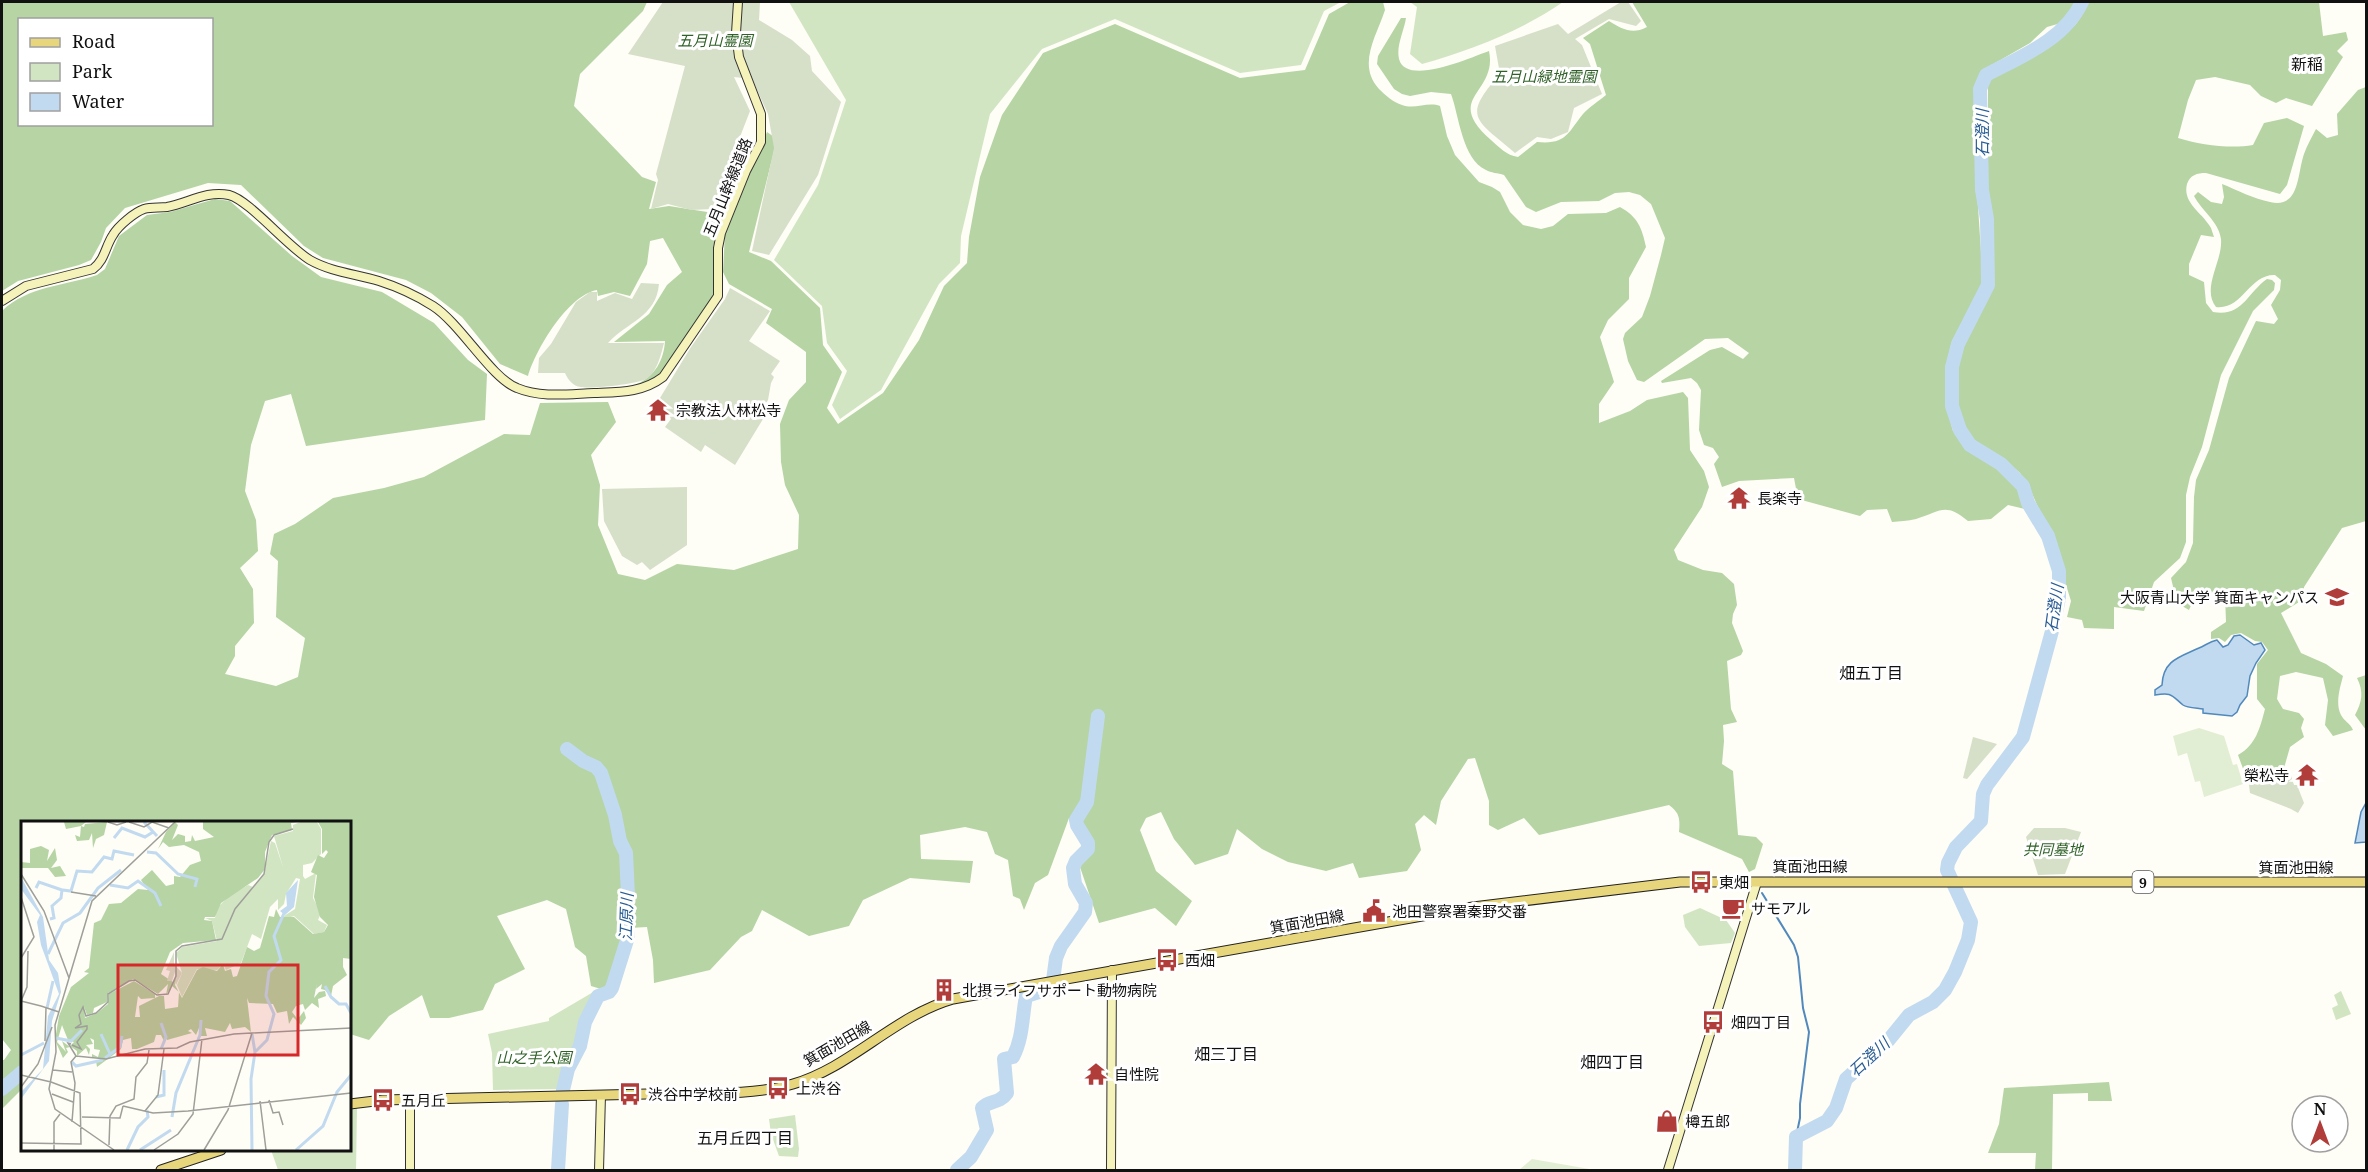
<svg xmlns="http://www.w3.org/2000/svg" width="2368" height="1172" font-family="'Noto Serif','Noto Sans JP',serif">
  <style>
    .green { fill: #d2e5c3 }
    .forest { fill: #b6d4a4; fill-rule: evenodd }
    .cemetery { fill: #d6dfc8 }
    .pitch { fill: #e2eed3 }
    .water { fill: #c1daef; stroke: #5189bd; stroke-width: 1.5 }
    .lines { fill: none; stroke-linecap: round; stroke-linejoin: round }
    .stream { stroke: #5189bd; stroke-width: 2 }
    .river { stroke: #c1daef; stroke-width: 14 }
    .secondary-casing { stroke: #333; stroke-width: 10 }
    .primary-casing { stroke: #222; stroke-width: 11 }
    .secondary { stroke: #f5f3ba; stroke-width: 8 }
    .primary { stroke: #e7d67c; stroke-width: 9 }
    .labels { text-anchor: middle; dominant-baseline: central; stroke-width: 6; stroke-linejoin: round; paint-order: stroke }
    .shield { fill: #fff; stroke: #585858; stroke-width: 1.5 }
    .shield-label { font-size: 14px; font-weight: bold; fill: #111 }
    .park-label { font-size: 15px; font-style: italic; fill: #306228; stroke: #fff }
    .street-label { font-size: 15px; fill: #111; stroke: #fff }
    .poi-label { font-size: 15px; fill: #111; stroke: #fff; text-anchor: start }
    .neighbourhood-label { font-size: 16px; fill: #111; stroke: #fff }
    .water-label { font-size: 16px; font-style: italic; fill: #295d94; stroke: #fff }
    .inset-river { fill: none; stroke: #c1daef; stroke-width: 3 }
    .inset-road { fill: none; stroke: #9f9f9a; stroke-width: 1.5 }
    .view { fill: #d62828; fill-opacity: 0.15; stroke: #d62828; stroke-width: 3 }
    .inset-edge { fill: none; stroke: #111; stroke-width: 3 }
  </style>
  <rect width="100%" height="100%" fill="#fefdf6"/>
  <!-- green -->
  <g class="green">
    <polygon points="789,2 1341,2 1324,11 1301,65 1240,73 1115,19 1042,49 990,114 961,236 960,263 939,284 881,390 840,419 832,405 847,371 827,343 822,306 774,260 818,185 846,100"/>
    <path d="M1410,2h153c-42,29 -92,48 -141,62l-12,-10 7,-47z"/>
    <polygon points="1700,908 1726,920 1735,933 1731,943 1699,946 1685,927 1683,915"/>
    <path d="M595,991h11c-24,7 -20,40 -28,58 -6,14 -13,24 -16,40l-69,1 -1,-37 -4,-19 61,-13v-3z"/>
    <polygon points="2341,991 2351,1014 2336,1020 2332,1008 2338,1005 2334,995"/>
    <polygon points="357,1108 356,1170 278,1170 271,1150 350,1150 350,1110"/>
    <polygon points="795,1115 799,1149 798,1157 779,1156 771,1134 769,1119"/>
  </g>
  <!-- forest -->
  <g class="forest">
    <path d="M2,2h645l-4,9 -63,63 -6,32 68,71 14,5 -7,27 20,-3 51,8 -7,34v48l-51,76 -16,11 -7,2 -2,-1c18,-8 27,-24 28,-43l-51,1 35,-28 18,-29 15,-13 -19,-34 -13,3 -3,23 -17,32 -16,-4 -16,4 -1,-6c-29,5 -61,59 -69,86l-28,-12 -38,-47 -31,-24 -25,-13 -83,-22 -19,-12 -63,-61 -33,-2 -83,25 -19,20 -5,14 -10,18 -12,5 -61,16 -16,10zM20,20h192v104h-192z"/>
    <path d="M1350,2h33l2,8c-9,27 -28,55 -6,79 7,7 14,13 23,16 13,5 26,-4 38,1l7,30 8,19 24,27 13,5 8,5 10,20 13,13 18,4 12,-3 15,-12 38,-1 14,-6c18,10 22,21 26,40l-17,31v21l-21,21 -8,17 14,45 -15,22v19l31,-12 17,-11 36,-8 5,6 2,52 14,21 5,16 -7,20 -28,43 4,10 25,10 19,3 12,11 3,21 -4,9 -1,9 11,28 -2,4 -14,6 4,48 6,13 -14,3 1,16 -2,23 11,7 5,64 18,2 7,7 -8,25 -6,3 -7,-13 -63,-27c1,-13 1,-19 -10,-27l-130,30 -15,-17 -26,12 -9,-5v-24l-14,-43 -7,1 -27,42 -5,24 -12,-10 -9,9 6,26 -14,21 -48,7 -6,-15 -27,8 -38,-9 -26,-13 -25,-20 -9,25 -33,11 -21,-26 -13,-27 -15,6 -6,12 16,41 36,30 -16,25 -21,-18 -56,15 -19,-56 6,-26 -17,-23 -21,57 -13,8 -11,27 -4,-11 -7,-3 -5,-36 -13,-6 -8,-22 -22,-5 -45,8 1,24 52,2 -3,22 -60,-5 -47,22 -14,26 -40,10 -47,-26 -10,21 -11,6 -31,33 -56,13 -1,-23 -6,-33 -18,1 -18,64 -20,-6 -5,-30 -11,-9 -9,-38 -19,-9 -50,16 28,53 -30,15 -12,26 -34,8h-19l-8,-23 -33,21 -20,24 -19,-6v-212h-328v267l-20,20v-49h2l7,-10 -9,-11v-728c26,-25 62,-25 95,-36l8,-6 14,-33 28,-21 23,-3 45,-13 15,2 62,55 29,21 61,15 52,31 34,37 19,14 -2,46 -179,26 -15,-52 -26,7 -14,44 -6,46 11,29 2,31 -18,17 13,21 1,34 -19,23v10l-10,18 51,12 22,-9 7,-39 -29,-21 2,-56 -8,-7 4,-20 21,-10 38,-26 51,-10 40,-11 80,-43 26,1 10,-32 68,-1 8,20 -25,33 9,30 -2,40 20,49 27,6 32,-16 57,6 64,-21 1,-34 -14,-30 -4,-23 -1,-38 9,-24 17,-18v-30l-40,-29 6,-14 -43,-25 -6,-12 2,-39 42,-101 10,7 -28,113 22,9 49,47 3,37 19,27 -15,36 11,16 45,-31 36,-53 25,-54 23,-23 2,-26 11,-60 22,-62 41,-62 72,-29 125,54 65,-8 24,-56z"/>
    <path d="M1632,2h444l-15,21 -14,4 -17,16 -47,27 -8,17 2,104 6,92 -31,58 -6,25v40l7,25 14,16 30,19 21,21 7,22 -17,-4 -17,14 -23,2c-23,-19 -27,-10 -52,-2 -8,2 -17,2 -24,3l-5,-13 -20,1 -7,6 -62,-17 -4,-21 -55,3 -17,6 -8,-23 5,-7 -6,-9 -9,-3 -5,-15 2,-40 -4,-7 -6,-5 -29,5 -1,-2 49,-31 12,-3 21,12 6,-6 -21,-15 -23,1 -61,43 -7,-2 -9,-19 -5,-22 2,-6 17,-16 8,-21 11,-41 4,-17 -14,-34 -11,-9 -11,-3 -14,1 -16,8 -38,1 -25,10 -10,-5 -22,-32c-6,-2 -13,-2 -18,-5 -24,-11 -27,-55 -35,-76l-20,-2 -21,4 -8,-2 -8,-5 -17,-25 1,-8 23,-38h5c-2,13 -10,28 -7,41 7,28 73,-2 90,-8 9,43 -47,46 2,89 9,8 15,15 27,17l19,-15c30,3 31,-10 46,-28 6,-7 16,-13 23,-19l-16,-51 -7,-6 26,-17c13,8 23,14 38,6z"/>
    <path d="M2089,2h230l4,34 23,-4 2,8 -11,11 6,6 -31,49 -26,-8 -10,5 -15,-7 -11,-11 -35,-8 -19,3 -8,20 -10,38c22,7 53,11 75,7l11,-22 23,-5 17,8 -17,59 -7,9 -74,-21c-9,0 -16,2 -19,11 -5,19 16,29 24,44 1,3 2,6 3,9l-13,-2 -12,29v11l15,7 2,21 7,9c30,5 33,-18 54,-33l5,1 3,3 -1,7 -21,21 -32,64 -19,72 -12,30 -4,18v47l-6,16 -26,24 -10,29 -30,-4v22l-30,-1 -2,-8 -15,-3 4,-16 -19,-62 -22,-50 -10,-16 -16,-14 -32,-19 -11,-19 -4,-15 -1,-39 14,-36 23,-46v-66l-5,-30v-106l4,-5c28,-15 60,-28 83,-53 6,-6 9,-16 14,-23z"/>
    <path d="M2366,87v434l-24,7 -38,59v12l-23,14 20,40 25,11 17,12c-3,12 -8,27 -2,39 3,6 9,8 12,15l-20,6 -8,-11 3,-25 -5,-22 -27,-6 -16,4 -3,23 6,10 16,4 5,6 -3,9 3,9 -14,10 -6,21 -39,6 -7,-19c18,-10 22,-27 27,-46l-8,-10v-35l11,-14 -6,-8 -7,-1 -14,-8 -10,2 -6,7 -6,-4 -8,1v-7l15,-10 -1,-28 -30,2 -6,14 -12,-7 -6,-25 15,-16 7,-19 1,-46 2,-17 13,-30 20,-72 27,-57 18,3 4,-5 -7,-14 9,-15 1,-10 -6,-5c-26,-1 -32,35 -59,32 -15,-19 7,-46 5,-68 -2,-17 -19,-28 -27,-43l4,-4 13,10 11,2 2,-7 -2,-13c15,6 32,15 48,18 30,7 27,-28 34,-48 3,-9 8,-17 12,-25l11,9 11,-3 -1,-21 21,-24z"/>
    <path d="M2366,675v55l-11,-15c7,-13 9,-23 2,-37z"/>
    <polygon points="2109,1082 2112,1101 2088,1101 2088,1093 2053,1094 2052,1170 2035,1170 2036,1153 1988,1153 1999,1124 2004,1088"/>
  </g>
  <!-- cemetery -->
  <g class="cemetery">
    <polygon points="663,2 760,2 759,20 792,40 810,56 812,71 841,102 818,175 769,255 752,251 774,148 768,114 752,79 734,77 750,111 712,209 691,210 668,204 651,209 658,180 656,174 685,66 628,54"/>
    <path d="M1621,2h7l13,19 -5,5 -27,-7 -34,20 7,6 20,49 -28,14 -6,24 -17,7 -14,-2 -22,16c-39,-34 -54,-35 -15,-79l-5,-28 63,-22 10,10z"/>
    <path d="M641,283l18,1c-3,33 -32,38 -51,59h56c-3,11 -7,30 -18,36 -8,5 -55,10 -65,8 -8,-1 -13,-7 -16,-14h-27l1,-15 12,-14 25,-42 14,-10h7v9l18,-8 17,6z"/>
    <polygon points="730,288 770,311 749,341 780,361 771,374 774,377 771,383 768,400 758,415 763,419 735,465 705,445 701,452 665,427 671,419 660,398 691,347 725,299"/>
    <polygon points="687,487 687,545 650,570 642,562 637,565 622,556 604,521 602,489"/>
    <polygon points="1973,737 1997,744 1967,779 1963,778"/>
    <polygon points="2289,770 2294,785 2297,785 2304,803 2298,813 2291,809 2250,793 2248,777 2257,774"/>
    <polygon points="2034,828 2065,828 2081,832 2065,874 2038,875 2026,837"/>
  </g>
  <!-- pitch -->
  <g class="pitch">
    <polygon points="2199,728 2224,736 2233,765 2237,764 2243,784 2204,797 2200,781 2195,782 2187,753 2178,756 2173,736"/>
    <polygon points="1532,1159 1595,1170 1519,1170"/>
  </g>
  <!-- water -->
  <g class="water">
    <path d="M2240,635l14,10 7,-2 4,7 -9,13 -6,13 -3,20 -7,9 -3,7 -5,4 -29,-3v-4c-6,-1 -16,-1 -20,-4 -12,-10 -11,-13 -28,-10v-5l7,-5c1,-25 18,-28 37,-37 7,-3 10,-6 18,-8l6,7 5,-2 6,-9z"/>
    <polygon points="2366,803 2366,842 2355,843 2361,812"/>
  </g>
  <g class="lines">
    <!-- stream -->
    <polyline class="stream" points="1762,893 1794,945 1798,957 1803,1008 1809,1032 1800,1104 1800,1118 1796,1137"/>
    <!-- river -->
    <g class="river">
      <polyline points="2,1089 22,1072"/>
      <polyline points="563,1090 568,1069 580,1046 585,1022 598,996 609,992 612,988 628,937 626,914 628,896 626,853 620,841 615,815 601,773 596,767 583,761 567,749"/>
      <polyline points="558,1170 562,1104"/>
      <path d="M957,1170l14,-13 16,-27 -5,-22c8,-9 16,-3 25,-15l-3,-34 9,-2c10,-19 9,-40 13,-61l26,-8 4,-30 5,-12 24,-34 1,-9 -11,-19 -2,-16 3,-7 12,-12v-6l-11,-18 -1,-5 11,-18 11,-86"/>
      <path d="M1795,1170l1,-33 31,-16 9,-13 10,-29 41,-37 22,-27 24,-13 12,-12 10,-18 13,-32 3,-18 -24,-52 1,-7 8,-16 25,-26 2,-27 4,-9 36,-48 29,-106 7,-33v-27l-11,-35 -20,-33 -5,-17 -22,-22 -31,-19 -10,-15 -8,-24v-39l6,-23 30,-59 -1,-66 -5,-29 -2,-101 6,-14c36,-19 78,-35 96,-73"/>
    </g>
    <!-- secondary casing -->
    <g class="secondary-casing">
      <g id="secondary">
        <path d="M2,301l24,-15 67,-17c12,-9 12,-22 20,-34 5,-9 22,-23 31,-26 7,-2 16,-1 23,-2 21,-4 40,-17 62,-12 20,5 58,51 81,65 21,12 46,14 69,21 19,6 38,15 54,25 28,18 58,72 84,82 24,10 51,6 77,5 25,-1 48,0 69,-16l55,-81v-48l3,-15 25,-62 15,-29v-28l-22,-57 -3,-24 2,-31"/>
        <polyline points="410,1170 410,1099"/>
        <polyline points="599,1170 601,1095"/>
        <polyline points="1111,1170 1112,970"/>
        <polyline points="1668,1170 1757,882"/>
      </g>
    </g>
    <!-- primary casing -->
    <g class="primary-casing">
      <g id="primary">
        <path d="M350,1104l33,-4c88,-2 176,-4 264,-6 46,-2 101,3 146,-10 57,-16 101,-68 160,-85l520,-92 207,-25h686"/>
        <polyline points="161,1170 221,1150"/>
      </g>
    </g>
    <!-- secondary -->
    <use href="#secondary" class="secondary"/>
    <!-- primary -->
    <use href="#primary" class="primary"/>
  </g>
  <!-- icons -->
  <defs>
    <g id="temple-bare" transform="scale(1.8)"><path d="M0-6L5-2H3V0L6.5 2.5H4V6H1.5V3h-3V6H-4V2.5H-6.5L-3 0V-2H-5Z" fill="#b03d39" stroke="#fff" stroke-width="2.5" paint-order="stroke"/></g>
    <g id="university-bare" transform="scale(1.8)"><path d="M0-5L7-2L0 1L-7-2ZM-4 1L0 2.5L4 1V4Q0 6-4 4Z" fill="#b03d39" stroke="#fff" stroke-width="2.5" paint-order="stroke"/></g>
    <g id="bus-bare" transform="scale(1.8)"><path d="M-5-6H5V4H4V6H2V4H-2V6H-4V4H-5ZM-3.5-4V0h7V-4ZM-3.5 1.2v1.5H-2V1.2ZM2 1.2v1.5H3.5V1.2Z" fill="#b03d39" stroke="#fff" stroke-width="2.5" paint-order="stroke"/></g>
    <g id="cafe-bare" transform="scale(1.8)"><path d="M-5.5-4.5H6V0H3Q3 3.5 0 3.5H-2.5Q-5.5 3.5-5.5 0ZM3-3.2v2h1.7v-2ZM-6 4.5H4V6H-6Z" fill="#b03d39" stroke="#fff" stroke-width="2.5" paint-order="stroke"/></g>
    <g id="civic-bare" transform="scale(1.8)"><path d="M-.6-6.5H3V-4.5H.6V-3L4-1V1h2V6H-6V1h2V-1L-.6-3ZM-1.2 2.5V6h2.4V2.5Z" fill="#b03d39" stroke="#fff" stroke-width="2.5" paint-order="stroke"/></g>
    <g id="building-bare" transform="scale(1.8)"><path d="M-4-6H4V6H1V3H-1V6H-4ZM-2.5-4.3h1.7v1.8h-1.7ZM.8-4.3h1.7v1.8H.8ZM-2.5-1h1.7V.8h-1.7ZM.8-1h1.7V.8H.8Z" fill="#b03d39" stroke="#fff" stroke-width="2.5" paint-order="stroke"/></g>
    <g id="shop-bare" transform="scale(1.8)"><path d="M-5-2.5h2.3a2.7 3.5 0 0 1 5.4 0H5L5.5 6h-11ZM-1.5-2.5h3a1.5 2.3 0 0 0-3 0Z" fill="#b03d39" stroke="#fff" stroke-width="2.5" paint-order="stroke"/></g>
  </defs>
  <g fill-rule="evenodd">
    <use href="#temple-bare" x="658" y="410"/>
    <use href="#temple-bare" x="1739" y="498"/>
    <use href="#university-bare" x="2337" y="597"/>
    <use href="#temple-bare" x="2307" y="775"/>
    <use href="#bus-bare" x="1701" y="882"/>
    <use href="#cafe-bare" x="1733" y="908"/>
    <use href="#civic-bare" x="1374" y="911"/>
    <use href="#bus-bare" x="1167" y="960"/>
    <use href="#building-bare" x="944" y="990"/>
    <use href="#bus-bare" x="1713" y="1022"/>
    <use href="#temple-bare" x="1096" y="1074"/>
    <use href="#bus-bare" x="778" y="1088"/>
    <use href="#bus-bare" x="630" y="1094"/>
    <use href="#bus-bare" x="383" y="1100"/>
    <use href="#shop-bare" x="1667" y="1121"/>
  </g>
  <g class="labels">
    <!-- shield labels -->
    <rect class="shield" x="2132.5" y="871" width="21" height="22" rx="4.5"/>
    <g class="shield-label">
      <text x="2143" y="882">9</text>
    </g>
    <!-- park labels -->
    <g class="park-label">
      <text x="715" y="40">五月山霊園</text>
      <text x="1544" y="76">五月山緑地霊園</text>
      <text x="2053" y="849">共同墓地</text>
      <text x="534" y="1057">山之手公園</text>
    </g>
    <!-- street labels -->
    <g class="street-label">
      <text transform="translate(727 187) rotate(-68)">五月山幹線道路</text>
      <text x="1810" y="866">箕面池田線</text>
      <text x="2296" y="867">箕面池田線</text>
      <text transform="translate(1307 921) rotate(-10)">箕面池田線</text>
      <text transform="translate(837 1043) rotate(-30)">箕面池田線</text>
    </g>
    <!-- poi labels -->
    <g class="poi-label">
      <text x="676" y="410">宗教法人林松寺</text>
      <text x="1757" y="498">長楽寺</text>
      <text x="2319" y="597" text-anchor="end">大阪青山大学 箕面キャンパス</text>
      <text x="2289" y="775" text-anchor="end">榮松寺</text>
      <text x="1719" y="882">東畑</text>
      <text x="1751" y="908">サモアル</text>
      <text x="1392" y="911">池田警察署秦野交番</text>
      <text x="1185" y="960">西畑</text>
      <text x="962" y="990">北摂ライフサポート動物病院</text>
      <text x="1731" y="1022">畑四丁目</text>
      <text x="1114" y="1074">自性院</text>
      <text x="796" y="1088">上渋谷</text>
      <text x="648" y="1094">渋谷中学校前</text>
      <text x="401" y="1100">五月丘</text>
      <text x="1685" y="1121">樽五郎</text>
    </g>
    <!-- neighbourhood labels -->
    <g class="neighbourhood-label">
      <text x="2307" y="64">新稲</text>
      <text x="1871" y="673">畑五丁目</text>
      <text x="1226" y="1054">畑三丁目</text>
      <text x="1612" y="1062">畑四丁目</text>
      <text x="745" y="1138">五月丘四丁目</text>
    </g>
    <!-- water labels -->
    <g class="water-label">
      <text transform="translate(1982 133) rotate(-90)">石澄川</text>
      <text transform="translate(2054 608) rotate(-82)">石澄川</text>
      <text transform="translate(626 917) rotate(-88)">江原川</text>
      <text transform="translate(1869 1057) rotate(-43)">石澄川</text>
    </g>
  </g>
  <!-- overview -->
  <g transform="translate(21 821)">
    <rect width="330" height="330" fill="#fefdf6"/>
    <path d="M279,1h17l4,7v25l-9,9 -9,2v11l2,3 11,-6 -3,25 8,15 -3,7 9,5 -3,7 -10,2 -20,-18 -9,3 -1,-3 11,-7 5,-30 -4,-1 -10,16 -2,10 -6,6v-11l-8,8 -9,32 -9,-5 -11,29 -15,7 -3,-6 -6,6 -20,-1 -15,28 -5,-12 5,-12 -6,-20 6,-6 35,-6 -5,-20 -7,-3h10l2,-10 12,-12 19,-11 5,2 11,-13 7,-33 4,2 8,24 -9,-31 19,-5v-6z" fill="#d2e5c3"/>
    <path d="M43,1h22l-5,4 3,1 1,-3 22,-2 -3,13 -8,4 -3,9 -1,-15 -3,7 -12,1 -2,-6 5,2 1,-11 -15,3zM154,1l3,3 -6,15 6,-6 7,2v6l6,-1 1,-6 3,6 19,-4 -11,-8v-7h94l-6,1 1,7 -20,5 -7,17v17l-7,9 -37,25 -6,14h-10l-1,3 8,1 4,19 -33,3 -13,9 -9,22 12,8 4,-6 -2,9 7,13 15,-28 6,-3 14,4 6,-7 2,7 6,-2 2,8 4,-1 10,-29 7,4 6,-3 9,-32 5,1 2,-8 4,8h14l19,17 11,-2 4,-7 -8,-8 -6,-20 3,-22 -6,-3 7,-17 6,3 4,-6 -2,-2 -4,4v-25l-4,-7h33v137l-8,-1v9l4,8 -14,11 -2,10 -6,-6 -4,-1 1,-5 -6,5 1,-6 -3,15 5,-6 6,-1 1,5 -8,3 1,9 -7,-5 -7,7 -2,-6 -7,2 -4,6 4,5 1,3 7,-9 2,7 -5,7 -8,-8 -4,7 -2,-13 -10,2 -4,-9 -24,-1 -2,-5 4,34 -6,-5 -13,2 -2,-6 -5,9 -20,-4 2,8h-6l-2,-8 -3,7 -5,-6 -3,2 4,2 -25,7 -1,-4 -2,5 -3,-6h-5l-2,7 -17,7h-5l-1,-11 -8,2 -2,9 -24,18 -1,-6 9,-2 -13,-2v-3l6,3 2,-7 -6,-1v-9l-4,-2 3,6 -7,1 4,4 -1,6 -3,-7 -9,8v-5l-7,-5 4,-4 -6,-2 -6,-15 -5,17 9,10 -4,-11 8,6 -4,1 2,4 -5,6 -8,-18 4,-24 12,-29 18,-14 -5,-1 5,-4 5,-45 7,-3 8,-16 12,-1 17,-14 10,1 -7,-10 11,-10 14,16 8,-2v-8l6,1 10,-12 11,-4 -2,-9 -15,-7 -15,2 -6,-5 -5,7 8,-17zM112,158l25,15 10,-10 -2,11 6,-9 7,6 -1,15 -13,2 -1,-13h-5l-20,10 1,11h-5l3,-21 3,3 14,-1v-4l-21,-13 -25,13 -1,10 -11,9 -12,5 -1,-11 3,8 6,-2 1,-5 13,-6 1,-9zM20,25l8,4 -2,11 8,-13 2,12 -6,8 9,-2 6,10 -11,1 -7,-9h-27v-6l9,1v-14z" fill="#b6d4a4" fill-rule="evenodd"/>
    <path d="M153,131v12l8,9 -6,12 -1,-13 -3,9h-5l3,-10 -4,-1z" fill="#d6dfc8"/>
    <path d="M0,56l22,40 6,43 9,13 3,19 -9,29 -3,40 -28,38v-7l22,-23 5,-53 11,-22 -18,-49 -4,-23 3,-7 -19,-26zM277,59l-4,27 -9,8 -5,-4 7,-5 -1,-13z" fill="#c1daef"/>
    <path class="inset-river" d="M123,1l13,14M93,17l8,-10 23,9 8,-5M126,31l9,1 22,21 19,5 -2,8M89,64l18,3 10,-7 17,12 6,13M15,67l3,-6 23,8M29,98l4,-1 -2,-12 9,-8 1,-8 9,1 6,-20 15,1 12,-15 8,2 2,-8 20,4M27,133l15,-31 17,-10 18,-25 23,-18M304,165l6,11 8,7h7l5,9M26,187l6,-27M80,213l9,20M231,213l3,18M35,217l15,3 11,-11M140,228l5,-12 -5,-14M0,234l23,-12M84,237l15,-11 2,-11M51,241l4,4 27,-6M135,276l8,-2v-25M151,296l4,-24 24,-58 1,-15M106,329l11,-23 10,-10 -1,-7M119,329l31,-20M231,329l-1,-71 4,-27 12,-12 7,-26 -8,-18 3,-24 12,-12 -7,-24 11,-25M275,329l27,-24 14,-34 14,-17"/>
    <path class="inset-road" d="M87,1l9,3 9,-3M108,1l15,5 8,-5 17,6M0,53l23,37 25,67M50,71l25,4M0,76l13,40 -13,21M0,180l6,-14 1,-36M0,180l20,5M20,185l18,6M24,220l1,-33M50,223l-3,-1 8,13M51,224l9,4 -4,-7 10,-13v-3l-12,2 6,-4 -2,-9 4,-8 3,9 10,-3 12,-11v-8l21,-13 6,-1 22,15 11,-1 8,-18v-25l6,-5 40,-7 13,-30 29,-35 5,-32 5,-7 19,-6M32,249l19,2M0,254l30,7M0,266l17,-23 14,-37M31,273l21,8M248,279l4,13 6,-1 4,13M239,280l6,49M102,285l30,7 35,-2 163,-18M124,290l13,-16 6,-46M61,296l38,1 3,-12M51,301l3,-39 -4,-21 5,-6 30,3 39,-10 32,-1 13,-6 44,-8 117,-6M0,322l60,1 -1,-51 -29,-11M88,324l1,-29 6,-10 18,-7 2,-22 11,-14 2,-13M33,329v-28l6,-8M93,329l-59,-41 -6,-20 7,-37 -1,-27 37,-124 83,-79M133,329l24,-16 15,-20 9,-75M183,329l24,-40 24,-77"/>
    <path class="view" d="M97,144h180v90h-180z"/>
    <rect width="330" height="330" class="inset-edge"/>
  </g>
  <!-- border -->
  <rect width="2368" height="1172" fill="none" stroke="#111111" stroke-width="6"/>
  <!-- legend -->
  <rect x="18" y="18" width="195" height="108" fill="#ffffff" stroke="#a0a0a0" stroke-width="1.5"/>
  <rect x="30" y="38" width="30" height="9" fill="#e7d67c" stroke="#a0a0a0" stroke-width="1.5"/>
  <text x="72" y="48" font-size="18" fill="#111111">Road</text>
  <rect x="30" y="63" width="30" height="18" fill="#d2e5c3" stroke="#a0a0a0" stroke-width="1.5"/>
  <text x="72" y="78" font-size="18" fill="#111111">Park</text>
  <rect x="30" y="93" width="30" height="18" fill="#c1daef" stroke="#a0a0a0" stroke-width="1.5"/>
  <text x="72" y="108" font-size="18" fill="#111111">Water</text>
  <!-- north arrow -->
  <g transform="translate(2320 1124)"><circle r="28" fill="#ffffff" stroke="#a0a0a0" stroke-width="1.5"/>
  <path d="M0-4.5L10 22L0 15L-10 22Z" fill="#b03d39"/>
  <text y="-9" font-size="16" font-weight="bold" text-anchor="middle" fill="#111111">N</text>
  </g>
</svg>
